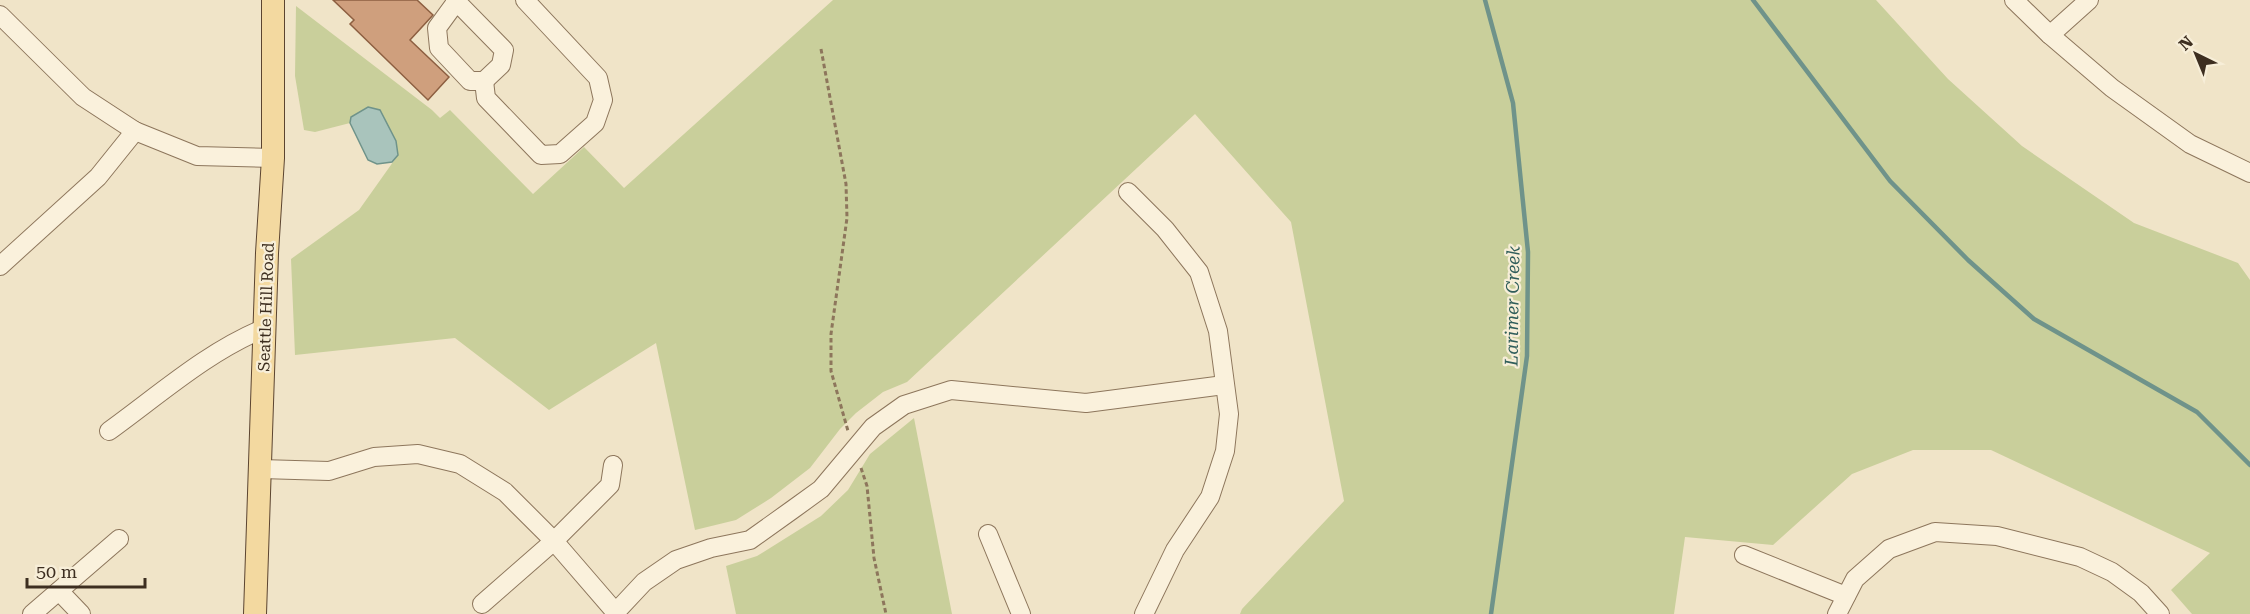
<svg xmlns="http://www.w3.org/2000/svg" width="2250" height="614" font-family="'Roboto Serif',serif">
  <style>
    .green { fill: #c9cf9b }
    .water { fill: #a9c4bc; stroke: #6f938a; stroke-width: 1.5 }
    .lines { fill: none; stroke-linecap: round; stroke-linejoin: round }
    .stream { stroke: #6f938a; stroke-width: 4.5 }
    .building { fill: #cf9f7d; stroke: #8d5f41; stroke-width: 1.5 }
    .minor-casing { stroke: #8d765c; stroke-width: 20 }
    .major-casing { stroke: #5b4430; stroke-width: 24 }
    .path { stroke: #8d765c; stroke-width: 3; stroke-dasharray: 4.5 3; stroke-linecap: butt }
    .minor { stroke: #faf1dc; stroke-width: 18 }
    .major { stroke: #f3d9a0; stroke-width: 22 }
    .labels { text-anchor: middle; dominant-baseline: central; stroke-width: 4.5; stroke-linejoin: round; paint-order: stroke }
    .street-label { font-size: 16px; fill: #3d2e20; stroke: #f7eed8 }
    .water-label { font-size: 18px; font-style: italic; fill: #2f5d5a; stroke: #f7eed8 }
  </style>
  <rect width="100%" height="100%" fill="#f0e4c8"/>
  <!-- green -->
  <g class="green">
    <polygon points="833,0 1876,0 1948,79 2022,146 2134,223 2238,263 2250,280 2250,614 2192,614 2171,590 2210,553 1991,450 1913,450 1852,474 1773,545 1685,537 1674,614 1240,614 1242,609 1344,501 1291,222 1195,114 907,382 883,392 856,413 840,429 810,468 771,498 736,520 695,530 656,343 549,410 455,338 295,355 291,259 359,210 398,155 351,117 350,123 315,132 304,130 295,76 296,6 432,110 440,118 450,110 533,194 584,147 624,188"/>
    <polygon points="914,418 952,614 736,614 726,566 757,556 821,516 848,490 870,454"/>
  </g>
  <!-- water -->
  <polygon class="water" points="368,107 380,110 396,141 398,155 392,162 377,164 368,160 350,123 351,117"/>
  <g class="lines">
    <!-- stream -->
    <g class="stream">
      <polyline points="1485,0 1513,103 1528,252 1527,356 1491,614"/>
      <polyline points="1753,0 1890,181 1968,260 2034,319 2197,412 2250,465"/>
    </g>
  </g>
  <!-- building -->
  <polygon class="building" points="333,0 417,0 433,15 410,40 449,77 428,100 350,24 354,20"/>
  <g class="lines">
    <!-- minor casing -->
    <g class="minor-casing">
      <g id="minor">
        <polyline points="455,0 504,50 501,65 484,81 470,81 439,48 437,28 456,2"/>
        <polyline points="2014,0 2050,35 2112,88 2190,144 2250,173"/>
        <polyline points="0,15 83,97 135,131 197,156 273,158"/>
        <polyline points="2050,35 2089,0"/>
        <polyline points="484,81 486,98 541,155 560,154 595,123 603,100 598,78 525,0"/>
        <polyline points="1128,192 1165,229 1199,272 1218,331 1229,414 1225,451 1210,497 1175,550 1144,614"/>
        <polyline points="0,266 98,177 135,131"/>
        <path d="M109,431c50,-36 99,-80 156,-103"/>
        <polyline points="261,469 329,471 374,457 418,454 460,464 505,492 554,541 617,614"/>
        <polyline points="988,534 1021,614"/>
        <polyline points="1744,555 1846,596"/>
        <polyline points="59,591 81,614"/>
        <polyline points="482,604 554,541 610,485 613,465"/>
        <polyline points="32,614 119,539"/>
        <polyline points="614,614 644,582 676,560 711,548 750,540 792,510 821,489 873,427 904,405 951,390 1086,403 1224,385"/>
        <polyline points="1837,614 1855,579 1889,549 1935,532 1997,536 2080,557 2112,572 2141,593 2160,614"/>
      </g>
    </g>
    <!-- major casing -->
    <g class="major-casing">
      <polyline id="major" points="255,614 267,253 273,158 273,0"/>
    </g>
    <!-- path -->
    <g class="path">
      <polyline points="821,49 846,184 847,218 831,334 831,371 848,431"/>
      <polyline points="861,468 867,486 874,558 886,614"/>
    </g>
    <!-- minor -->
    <use href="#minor" class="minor"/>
    <!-- major -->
    <use href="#major" class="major"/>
  </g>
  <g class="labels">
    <!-- street labels -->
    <g class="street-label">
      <text transform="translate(266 307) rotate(-88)">Seattle Hill Road</text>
    </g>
    <!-- water labels -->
    <g class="water-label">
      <text transform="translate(1512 306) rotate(-89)">Larimer Creek</text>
    </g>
  </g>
  <!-- north arrow -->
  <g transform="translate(2196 54) rotate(317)" stroke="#f7eed8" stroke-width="4.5" paint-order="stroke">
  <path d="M0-4.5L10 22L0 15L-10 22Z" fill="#3d2e20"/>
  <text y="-9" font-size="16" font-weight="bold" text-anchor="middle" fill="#3d2e20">N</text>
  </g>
  <!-- scale -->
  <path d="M27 578v9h118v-9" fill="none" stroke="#3d2e20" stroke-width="3"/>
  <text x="36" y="578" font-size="18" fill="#3d2e20" stroke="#f7eed8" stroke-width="4.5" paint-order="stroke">50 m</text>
</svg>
